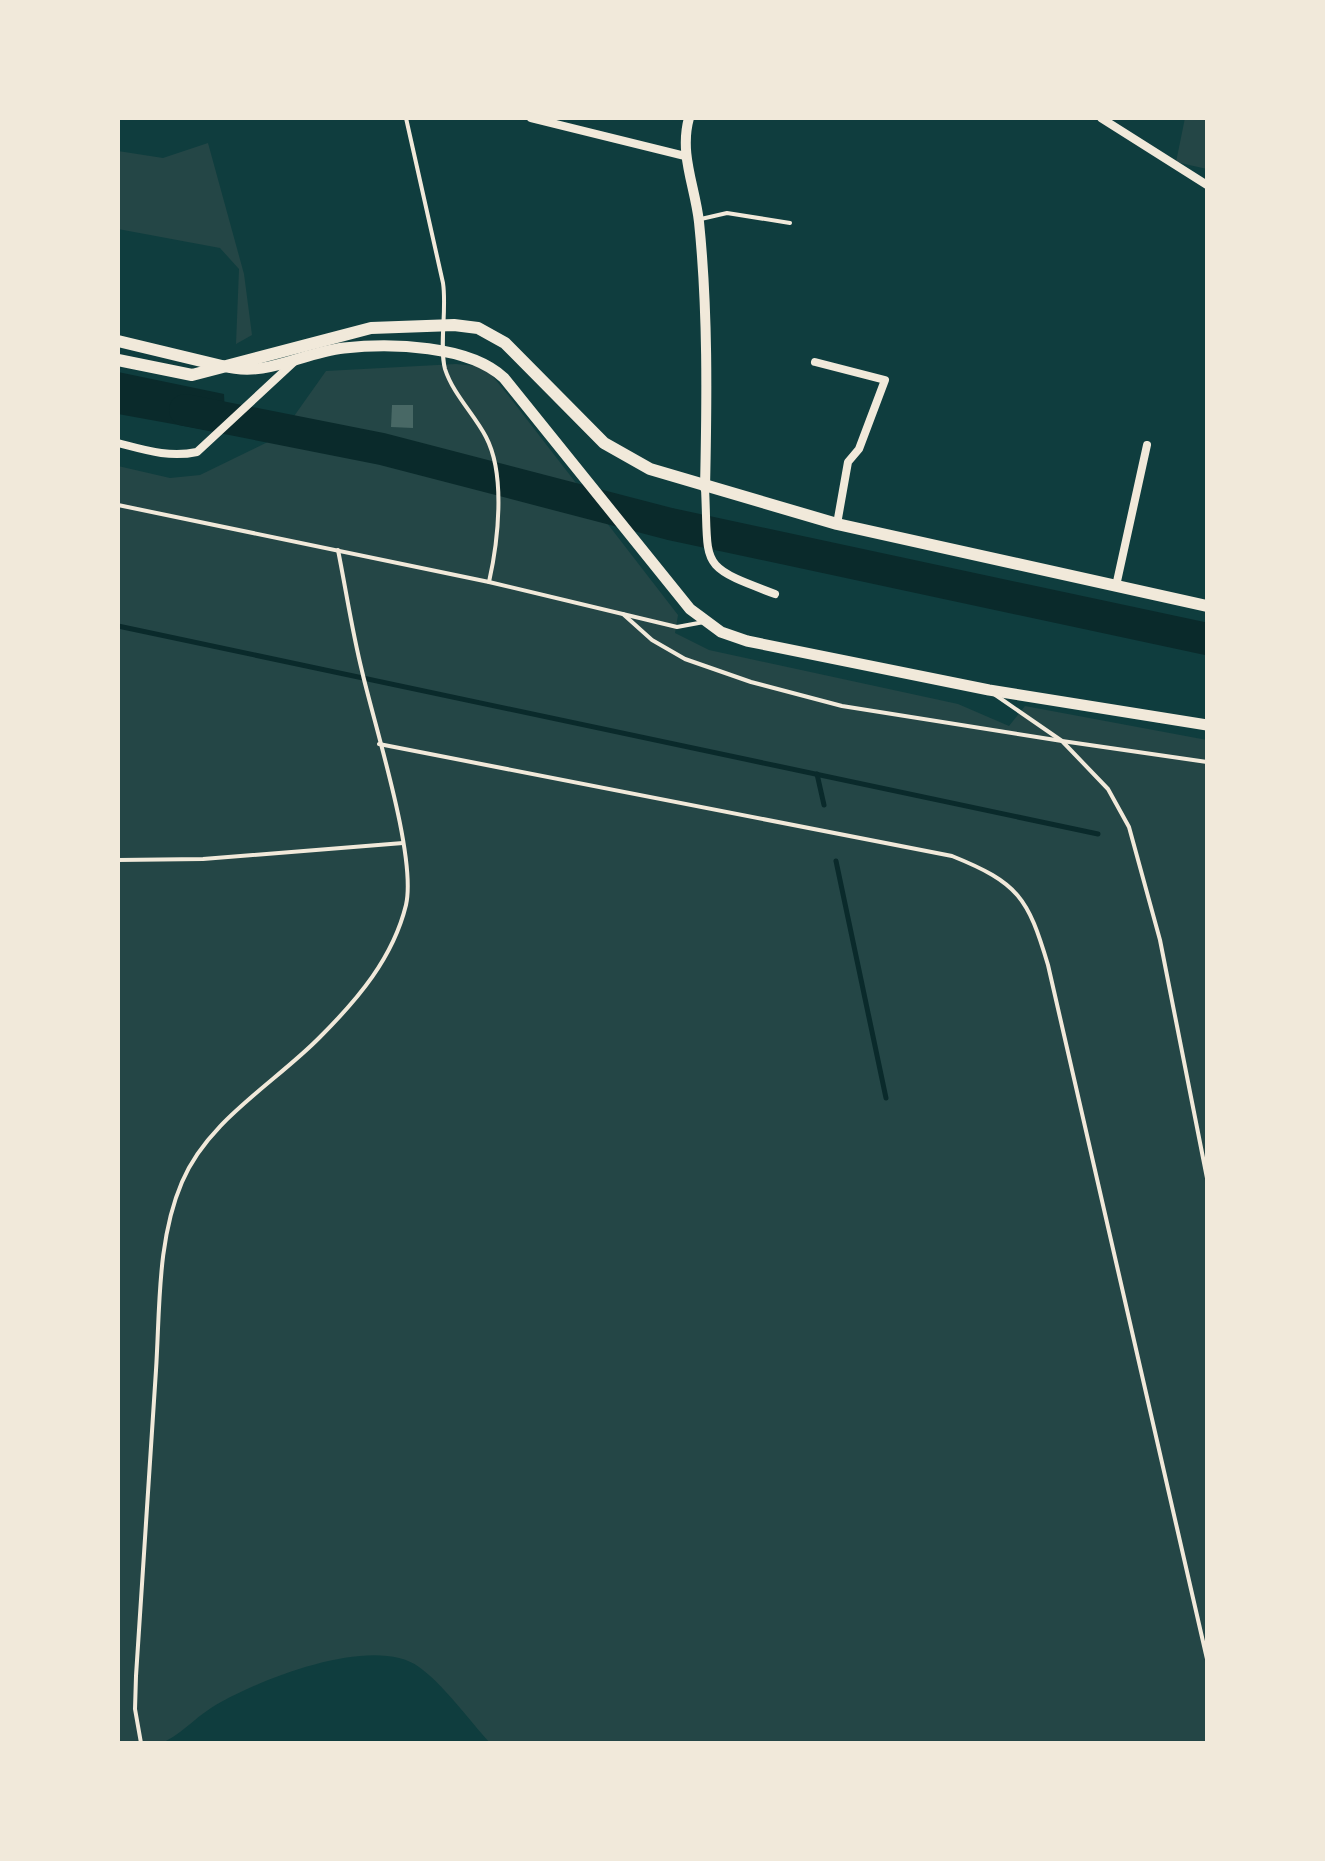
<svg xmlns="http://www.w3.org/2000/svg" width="1325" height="1861" font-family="'Alegreya Sans',sans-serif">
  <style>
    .green { fill: #244646 }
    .water { fill: #0a2a2b }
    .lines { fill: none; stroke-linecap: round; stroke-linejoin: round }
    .stream { stroke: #0a2a2b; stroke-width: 5 }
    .river { stroke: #0a2a2b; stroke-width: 32 }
    .building { fill: #486865 }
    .service { stroke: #f1e9da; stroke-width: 4 }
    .minor { stroke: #f1e9da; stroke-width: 8 }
    .tertiary { stroke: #f1e9da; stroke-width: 10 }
    .secondary { stroke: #f1e9da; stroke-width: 11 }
    .primary { stroke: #f1e9da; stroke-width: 12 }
  </style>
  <rect width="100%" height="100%" fill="#0f3d3e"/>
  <!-- green -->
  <g class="green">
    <polygon points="1185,118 1207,118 1207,169 1176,162"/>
    <polygon points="208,143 244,274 252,335 236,344 239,269 220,248 118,229 118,151 163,158"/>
    <path d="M456,364l29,3 23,28 170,220 -3,18 34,17 249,54 51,22 16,-20 182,34v1003h-717c-21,-23 -47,-59 -71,-76 -46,-34 -165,14 -208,41 -16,10 -33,29 -50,35 -12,4 -31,0 -43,0v-1277l52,12 30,-3 80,-39 46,-65z"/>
  </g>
  <!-- water -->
  <polygon class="water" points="118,372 224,394 225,416 206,430 118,414"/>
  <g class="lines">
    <!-- stream -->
    <g class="stream">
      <polyline points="118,626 1098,834"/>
      <polyline points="817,774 824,805"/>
      <polyline points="836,861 886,1098"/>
    </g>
    <!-- river -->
    <polyline class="river" points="185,410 382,449 670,524 1207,639"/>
  </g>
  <!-- building -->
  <polygon class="building" points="392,405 413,405 413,428 391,427"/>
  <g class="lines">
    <!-- service -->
    <g class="service">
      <path d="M406,118l37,165c4,26 -4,63 2,86 8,25 29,45 41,68 20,38 12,105 3,145"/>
      <polyline points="701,219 727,213 790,223"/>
      <polyline points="118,505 489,582 677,627 704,622"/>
      <polyline points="623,614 652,640 685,659 751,682 842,706 1062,741 1108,789 1129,827 1160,940 1207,1178"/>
      <polyline points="994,694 1062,741 1207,762"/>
      <path d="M379,744l573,112c67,27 76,42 96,109l159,694"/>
      <polyline points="118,860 203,859 403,843"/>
      <path d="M141,1743l-6,-34 1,-33c6,-102 13,-204 20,-306 4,-62 1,-130 26,-188 26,-62 93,-99 138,-145 38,-38 73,-79 86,-132 11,-48 -32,-181 -44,-234 -10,-40 -16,-81 -24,-121"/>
    </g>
    <!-- minor -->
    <g class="minor">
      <polyline points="531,118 685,156"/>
      <polyline points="1101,118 1207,185"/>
      <polyline points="815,362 885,380 859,449 848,462 837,524"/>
      <path d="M118,443c27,7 51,15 79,9l98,-91"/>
      <path d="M705,488c4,80 -8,77 70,106"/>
      <polyline points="1116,586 1147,445"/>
    </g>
    <!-- tertiary -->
    <path class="tertiary" d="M689,118c-10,36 6,68 10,104 9,88 8,177 6,266"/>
    <!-- secondary -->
    <path class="secondary" d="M223,366c44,12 77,-13 121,-18 47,-5 125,-3 160,30l186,231 31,23 26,9 242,49 218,35"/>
    <!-- primary -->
    <g class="primary">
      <polyline points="118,341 222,366"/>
      <polyline points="118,360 192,375 371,328 454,325 478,328 505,343 604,443 650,469 837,524 1207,606"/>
    </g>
  </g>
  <!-- border -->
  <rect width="1325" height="1861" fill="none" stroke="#f1e9da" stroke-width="240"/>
</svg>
